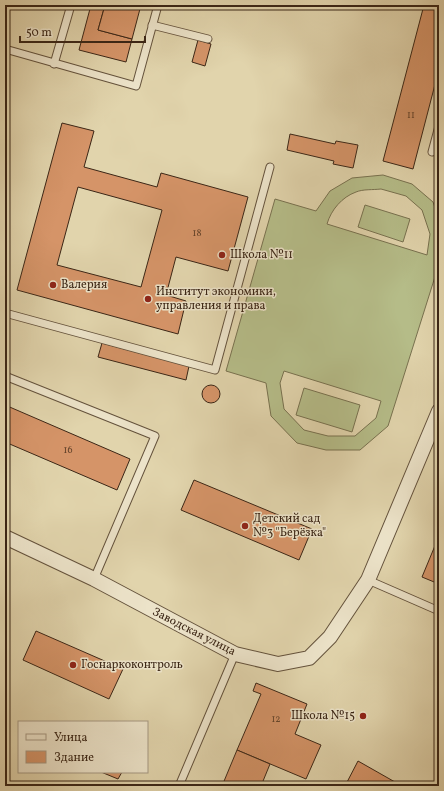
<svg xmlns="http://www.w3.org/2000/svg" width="444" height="791" font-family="Vollkorn,serif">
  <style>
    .pitch { fill: #b5bc88; stroke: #78714f; fill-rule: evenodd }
    .building { fill: #d59468; stroke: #3b2616; fill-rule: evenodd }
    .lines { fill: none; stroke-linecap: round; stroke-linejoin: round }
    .service-casing { stroke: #64523c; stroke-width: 9 }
    .minor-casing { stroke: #64523c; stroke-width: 16 }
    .service { stroke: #ece3c9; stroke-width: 7 }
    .minor { stroke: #ece3c9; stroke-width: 14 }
    .poi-dot { fill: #8f2418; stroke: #ece3c9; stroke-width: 1.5 }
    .labels { text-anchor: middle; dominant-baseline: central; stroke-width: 3; stroke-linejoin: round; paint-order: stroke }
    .number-label { font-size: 10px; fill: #62422a }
    .poi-label { font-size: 12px; fill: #3b2616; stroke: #ece3c9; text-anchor: start }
    .street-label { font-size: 12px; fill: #3b2616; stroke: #ece3c9 }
  </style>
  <rect width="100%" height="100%" fill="#e1d4ac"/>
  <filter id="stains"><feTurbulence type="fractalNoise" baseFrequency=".005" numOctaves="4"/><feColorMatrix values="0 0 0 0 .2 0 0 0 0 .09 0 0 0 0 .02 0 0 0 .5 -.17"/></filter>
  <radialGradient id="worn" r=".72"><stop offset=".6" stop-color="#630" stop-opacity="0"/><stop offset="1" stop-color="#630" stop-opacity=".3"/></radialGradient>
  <!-- pitch -->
  <g class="pitch">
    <path d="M383,175l29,9 21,18 6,17v45l-51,162 -28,24h-34l-29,-7 -26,-27 -5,-33 -40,-12 49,-172 41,12 14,-20 22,-13zM381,189l25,7 16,14 8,24 -3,21 -100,-31c4,-14 15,-27 29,-32 7,-3 17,-2 25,-3zM284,371l97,30 -5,17 -21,18h-27l-24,-6 -20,-21 -4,-26z"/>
    <polygon points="365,205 410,219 403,242 358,227"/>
    <polygon points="304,388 360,405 352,432 296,415"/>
  </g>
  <!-- building -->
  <g class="building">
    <polygon points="91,5 105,5 98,30 132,39 126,62 79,50"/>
    <polygon points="105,5 141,5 132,39 98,30"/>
    <polygon points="424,5 439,5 439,69 413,169 383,161"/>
    <polygon points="198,40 211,44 205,66 192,62"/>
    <path d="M62,123l32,8 -10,36 73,20 4,-14 87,24 -20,74 -52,-14 -10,38 20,6 -8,33 -161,-44zM78,187l84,23 -21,77 -84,-22z"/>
    <polygon points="290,134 335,144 336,141 358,145 353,168 333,164 334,161 287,150"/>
    <polygon points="102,343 189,366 186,380 98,357"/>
    <circle cx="211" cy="394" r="9"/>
    <polygon points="5,405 130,459 117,490 5,442"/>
    <polygon points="194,480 312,529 299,560 181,510"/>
    <polygon points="439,536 439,584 422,577"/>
    <polygon points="36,631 123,669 109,699 23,660"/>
    <polygon points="256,683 307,704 295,734 321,745 306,779 237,750 261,694 253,691"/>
    <polygon points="237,750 270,764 261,786 222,786"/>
    <polygon points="358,761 402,786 345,786"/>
    <polygon points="101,772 122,772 118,779"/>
  </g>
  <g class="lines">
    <!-- service casing -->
    <g class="service-casing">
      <g id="service">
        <polyline points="152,25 208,39"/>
        <polyline points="5,49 136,86 158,5"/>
        <polyline points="54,64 71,5"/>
        <polyline points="432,152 439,126"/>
        <polyline points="5,313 215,370 270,167"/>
        <polyline points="5,376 155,436 94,579"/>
        <polyline points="368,580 439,611"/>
        <polyline points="179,786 235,654"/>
      </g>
    </g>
    <!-- minor casing -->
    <g class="minor-casing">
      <polyline id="minor" points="5,537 94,579 235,654 278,664 309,658 330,637 368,580 439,411"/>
    </g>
    <!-- service -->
    <use href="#service" class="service"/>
    <!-- minor -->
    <use href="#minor" class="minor"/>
  </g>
  <!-- markers -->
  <g class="poi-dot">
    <circle cx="222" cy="255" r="4"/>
    <circle cx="53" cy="285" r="4"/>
    <circle cx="148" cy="299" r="4"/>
    <circle cx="245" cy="526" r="4"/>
    <circle cx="73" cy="665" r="4"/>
    <circle cx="363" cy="716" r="4"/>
  </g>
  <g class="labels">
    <!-- number labels -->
    <g class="number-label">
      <text x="411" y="115">11</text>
      <text x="197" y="233">18</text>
      <text x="68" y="450">16</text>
      <text x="276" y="719">12</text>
    </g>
    <!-- poi labels -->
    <g class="poi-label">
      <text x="230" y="255">Школа №11</text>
      <text x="61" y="285">Валерия</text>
      <text x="156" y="292">Институт экономики,<tspan x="156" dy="14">управления и права</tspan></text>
      <text x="253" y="519">Детский сад<tspan x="253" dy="14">№3 "Берёзка"</tspan></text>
      <text x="81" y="665">Госнаркоконтроль</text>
      <text x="355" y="716" text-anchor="end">Школа №15</text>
    </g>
    <!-- street labels -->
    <g class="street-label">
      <text transform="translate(194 632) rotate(27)">Заводская улица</text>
    </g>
  </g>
  <!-- margin -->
  <rect width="444" height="791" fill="none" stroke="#e1d4ac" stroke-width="20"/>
  <rect x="6" y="6" width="432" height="779" fill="none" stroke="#3b2616" stroke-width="2"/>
  <rect x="10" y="10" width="424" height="771" fill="none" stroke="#3b2616"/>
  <!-- legend -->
  <rect x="18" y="721" width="130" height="52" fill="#ece3c9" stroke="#a59781"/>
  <rect x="26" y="734" width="20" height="6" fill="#ece3c9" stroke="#a59781"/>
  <text x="54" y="741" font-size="12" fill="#3b2616">Улица</text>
  <rect x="26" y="751" width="20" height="12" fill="#d59468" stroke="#a59781"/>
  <text x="54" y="761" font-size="12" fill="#3b2616">Здание</text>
  <!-- scale -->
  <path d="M20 36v6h125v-6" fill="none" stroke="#3b2616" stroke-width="2"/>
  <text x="26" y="36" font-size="12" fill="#3b2616" stroke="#ece3c9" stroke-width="3" paint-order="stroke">50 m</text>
  <rect width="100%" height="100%" filter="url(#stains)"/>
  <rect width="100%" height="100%" fill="url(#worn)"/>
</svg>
